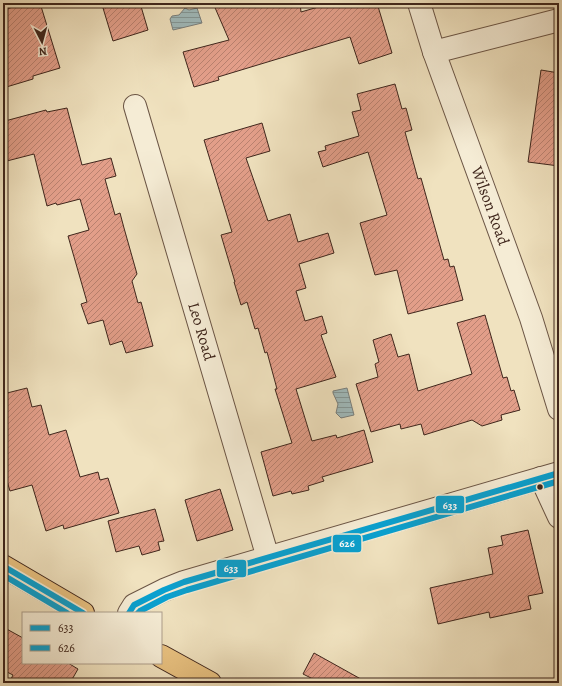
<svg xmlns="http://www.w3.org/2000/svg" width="562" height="686" font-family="Alegreya,serif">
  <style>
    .water { fill: url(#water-rules); stroke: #797f7d }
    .building { fill: url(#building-hatch); stroke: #3f261c }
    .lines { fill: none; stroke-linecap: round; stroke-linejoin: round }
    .minor-casing { stroke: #6b5545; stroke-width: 24 }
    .major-casing { stroke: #3f261c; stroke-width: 24 }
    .minor { stroke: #f5ecd5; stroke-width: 22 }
    .major { stroke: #e8c180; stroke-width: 22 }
    .bus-1-casing { stroke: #f5ecd5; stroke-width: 9 }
    .bus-2-casing { stroke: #f5ecd5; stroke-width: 9 }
    .bus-1 { stroke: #09a0cf; stroke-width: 6 }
    .bus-2 { stroke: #09a0cf; stroke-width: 6 }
    .bus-dot { fill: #3f261c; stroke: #f5ecd5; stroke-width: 1.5 }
    .labels { text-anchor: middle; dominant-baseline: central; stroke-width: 3; stroke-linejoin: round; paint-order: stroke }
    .street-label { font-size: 16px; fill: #3f261c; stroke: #f5ecd5 }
    .line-badge { stroke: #f5ecd5; stroke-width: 1.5 }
    .badge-label { font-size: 11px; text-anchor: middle; font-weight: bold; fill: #fff }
  </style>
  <defs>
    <pattern id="water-rules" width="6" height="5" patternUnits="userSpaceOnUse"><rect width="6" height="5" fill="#a0bbbd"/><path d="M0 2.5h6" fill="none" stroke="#849899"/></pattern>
    <pattern id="building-hatch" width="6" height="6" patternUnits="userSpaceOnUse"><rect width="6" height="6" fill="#e29e89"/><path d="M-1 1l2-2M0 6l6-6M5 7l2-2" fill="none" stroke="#b9816f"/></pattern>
  </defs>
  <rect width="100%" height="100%" fill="#f0e2bf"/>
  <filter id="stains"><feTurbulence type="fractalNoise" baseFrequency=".005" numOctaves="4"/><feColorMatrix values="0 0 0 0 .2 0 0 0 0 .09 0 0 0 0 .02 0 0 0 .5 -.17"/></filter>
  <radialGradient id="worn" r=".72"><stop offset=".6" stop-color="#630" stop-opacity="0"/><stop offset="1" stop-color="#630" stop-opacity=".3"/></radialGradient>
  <!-- water -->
  <g class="water">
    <polygon points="185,8 189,10 197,8 202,23 173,30 170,19 172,16 179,15"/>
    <polygon points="347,388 354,415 341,418 336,413 338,404 333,393 333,391"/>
  </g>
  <!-- building -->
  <g class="building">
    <polygon points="27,3 40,3 60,68 33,76 33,79 3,88 3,10"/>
    <polygon points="118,3 140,3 148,30 113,41 103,8"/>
    <polygon points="213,3 300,3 301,12 332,3 377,3 392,53 359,64 350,37 218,77 219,80 194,87 183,52 229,40"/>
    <polygon points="541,70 559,73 559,116 557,132 559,132 559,166 528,162"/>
    <polygon points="395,84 402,109 406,108 412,130 405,132 418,179 421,178 444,260 448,259 450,267 454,266 463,300 408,314 397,270 375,275 360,223 387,215 368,152 323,167 318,152 326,150 325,146 359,136 352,112 361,110 357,94"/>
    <polygon points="67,108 82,165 111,158 116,176 105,179 115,215 120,213 124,228 137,274 132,281 138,303 141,302 153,346 126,353 122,341 110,345 103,320 88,324 81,304 87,302 68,236 89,230 80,199 57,205 56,203 47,206 34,154 3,162 3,126 6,125 5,121 46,110 47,112"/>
    <polygon points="262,123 270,151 246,158 268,221 290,214 298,242 328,233 334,253 299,264 306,288 296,291 305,321 322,316 327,333 321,335 336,377 296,389 312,441 336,435 337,438 364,430 373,462 322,477 324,481 308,486 309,490 292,494 291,491 273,496 261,452 292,443 275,389 277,389 267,352 265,353 258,328 255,329 247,302 241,305 234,282 235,282 221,235 232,232 204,140"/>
    <polygon points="485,315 503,378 507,377 511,391 514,390 520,410 501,415 502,420 482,426 472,420 424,435 421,424 401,429 400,424 371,432 356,384 378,377 375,364 379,362 373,340 391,334 398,357 409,354 418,391 472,374 457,323"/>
    <polygon points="27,388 32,407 41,405 49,435 66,430 80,477 98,472 100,480 108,478 119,513 64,529 63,525 46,531 32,485 10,491 4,471 7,470 3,457 3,394"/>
    <polygon points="220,489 233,530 197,541 185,500"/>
    <polygon points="155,509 164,541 158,542 160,550 142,555 139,546 116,552 108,521"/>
    <polygon points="528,530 543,593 528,596 531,609 490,618 489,612 438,624 430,588 493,574 488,548 503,545 501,536"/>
    <polygon points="3,627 23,638 23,663 68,663 78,669 70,683 9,683 13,675 3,670"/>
    <polygon points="314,653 368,683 321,683 303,674"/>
  </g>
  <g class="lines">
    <!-- minor casing -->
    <g class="minor-casing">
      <g id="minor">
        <path id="s1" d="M419,3l15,49 97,266 28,91"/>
        <polyline points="434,52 559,20"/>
        <path id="s2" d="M135,106l133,452"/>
        <polyline points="541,478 559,517"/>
        <polyline points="129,613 134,605 164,590 184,582 559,473"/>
      </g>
    </g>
    <!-- major casing -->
    <g class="major-casing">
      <g id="major">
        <polyline points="3,566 83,613"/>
        <polyline points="161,656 210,683"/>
      </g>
    </g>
    <!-- minor -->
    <use href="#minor" class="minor"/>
    <!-- major -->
    <use href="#major" class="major"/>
    <!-- bus-1 casing -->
    <g class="bus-1-casing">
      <g id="bus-1">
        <polyline points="3,566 83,613"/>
        <polyline points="129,613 134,605 164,590 184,582 559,473"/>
      </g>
    </g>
    <!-- bus-2 casing -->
    <g class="bus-2-casing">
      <g id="bus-2">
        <polyline points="3,575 67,613"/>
        <polyline points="138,613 140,611 167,597 187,590 559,481"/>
      </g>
    </g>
    <!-- bus-1 -->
    <use href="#bus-1" class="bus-1"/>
    <!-- bus-2 -->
    <use href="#bus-2" class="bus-2"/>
  </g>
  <!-- markers -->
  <circle class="bus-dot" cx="540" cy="487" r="3.5"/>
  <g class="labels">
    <!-- street labels -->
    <g class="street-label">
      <text stroke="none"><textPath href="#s1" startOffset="215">Wilson Road</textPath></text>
      <text stroke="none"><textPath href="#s2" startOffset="235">Leo Road</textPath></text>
    </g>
  </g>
  <g class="line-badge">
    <rect x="435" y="495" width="30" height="19" rx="4" fill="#09a0cf"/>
    <rect x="332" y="534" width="30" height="19" rx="4" fill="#09a0cf"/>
    <rect x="216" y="559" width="31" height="19" rx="4" fill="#09a0cf"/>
  </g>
  <g class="badge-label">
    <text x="450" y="509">633</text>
    <text x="347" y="547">626</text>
    <text x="231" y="572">633</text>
  </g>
  <!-- margin -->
  <rect width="562" height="686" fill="none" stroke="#f0e2bf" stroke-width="16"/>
  <rect x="4" y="4" width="554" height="678" fill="none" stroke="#3f261c" stroke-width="2"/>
  <rect x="8" y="8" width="546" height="670" fill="none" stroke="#3f261c"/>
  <!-- legend -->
  <rect x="22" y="612" width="140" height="52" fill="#f5ecd5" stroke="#ac9d8b"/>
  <rect x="30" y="625" width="20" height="6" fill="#09a0cf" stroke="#ac9d8b"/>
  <text x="58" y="632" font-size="12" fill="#3f261c">633</text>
  <rect x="30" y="645" width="20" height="6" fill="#09a0cf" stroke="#ac9d8b"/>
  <text x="58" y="652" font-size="12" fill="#3f261c">626</text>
  <!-- north arrow -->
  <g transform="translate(42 42) rotate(174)" stroke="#f5ecd5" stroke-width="3" paint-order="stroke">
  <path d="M0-3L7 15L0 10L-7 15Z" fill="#3f261c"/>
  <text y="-6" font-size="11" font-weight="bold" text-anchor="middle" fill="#3f261c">N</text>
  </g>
  <rect width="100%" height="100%" filter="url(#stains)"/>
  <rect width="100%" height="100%" fill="url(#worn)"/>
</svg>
